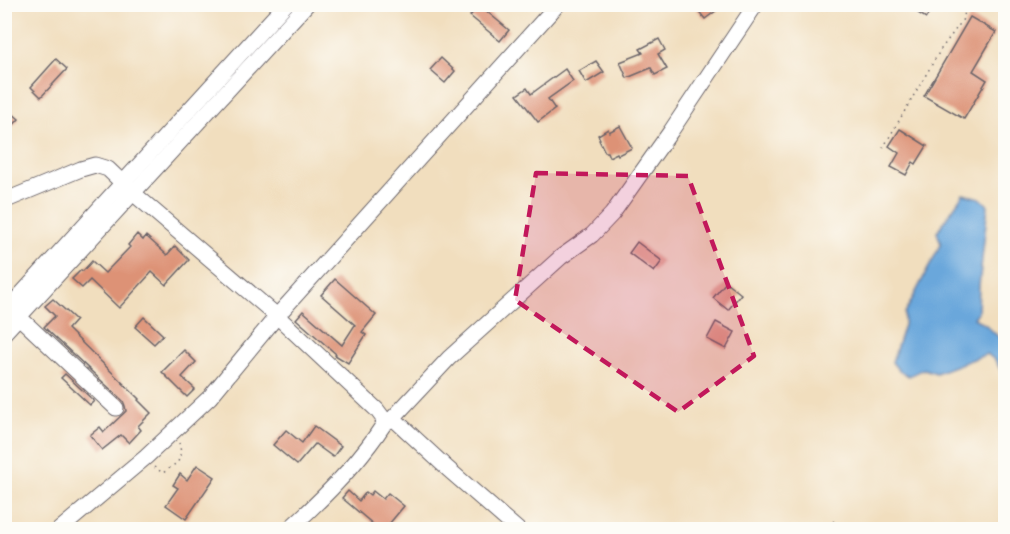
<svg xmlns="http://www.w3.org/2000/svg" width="1010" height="534" font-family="'Balsamiq Sans',sans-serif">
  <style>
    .water { fill: #6aa7db; stroke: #46648b; stroke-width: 1.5 }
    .building { fill: #dd9276 }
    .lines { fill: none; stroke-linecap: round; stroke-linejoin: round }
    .minor-casing { stroke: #6a6469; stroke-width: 17 }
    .path { stroke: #6a6469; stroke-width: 1.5; stroke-dasharray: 1.5 4.5; stroke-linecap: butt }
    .minor { stroke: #fff; stroke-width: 15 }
    .marked { fill: #c2185b; fill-opacity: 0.2; stroke: #c2185b; stroke-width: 4.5; stroke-dasharray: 12 8; stroke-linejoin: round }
  </style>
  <rect width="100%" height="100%" fill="#fdfcf7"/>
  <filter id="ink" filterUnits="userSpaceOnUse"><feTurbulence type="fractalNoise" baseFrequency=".0167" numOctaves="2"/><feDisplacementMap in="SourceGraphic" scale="12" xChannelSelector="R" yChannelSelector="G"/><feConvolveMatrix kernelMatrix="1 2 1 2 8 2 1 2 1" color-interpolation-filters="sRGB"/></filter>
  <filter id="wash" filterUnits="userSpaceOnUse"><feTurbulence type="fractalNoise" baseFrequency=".008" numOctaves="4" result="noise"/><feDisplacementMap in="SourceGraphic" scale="24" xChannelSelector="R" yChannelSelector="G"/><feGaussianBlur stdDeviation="1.35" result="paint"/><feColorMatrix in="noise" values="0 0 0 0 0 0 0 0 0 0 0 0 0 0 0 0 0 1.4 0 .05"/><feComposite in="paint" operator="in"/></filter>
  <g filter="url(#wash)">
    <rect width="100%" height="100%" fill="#f1debe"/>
    <!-- water -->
    <polygon class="water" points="963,194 980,198 988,205 979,286 978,312 974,318 986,325 1005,343 1005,375 1003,375 996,361 987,354 936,373 924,369 909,376 899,371 892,362 904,325 905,313 941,244 937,232"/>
    <g id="blocks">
      <!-- building -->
      <g class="building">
        <polygon points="693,4 713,4 717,10 705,19"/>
        <polygon points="923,4 934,4 926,18 918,13"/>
        <polygon points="479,5 509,30 500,41 470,16"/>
        <polygon points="970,17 996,32 973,71 987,80 964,119 924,96"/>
        <polygon points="659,39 665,50 658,54 667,69 655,75 651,68 627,78 620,62 643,53 640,49"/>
        <polygon points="441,58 455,71 445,83 430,70"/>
        <polygon points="56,59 67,69 41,97 31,87"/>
        <polygon points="596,61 604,72 586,83 579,71"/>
        <polygon points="565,69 573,81 548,99 555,109 538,122 517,95 527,88 531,94"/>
        <polygon points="4,106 19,119 4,135"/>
        <polygon points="620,126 632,148 618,155 617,153 609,157 607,152 605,152 599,140 600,139 598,135 608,129 609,132"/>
        <polygon points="900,129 927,146 916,164 913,162 906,175 891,167 899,153 889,146"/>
        <polygon points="137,234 143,240 146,236 167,255 175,246 189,260 166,285 152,272 119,308 90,280 82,288 72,279 81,270 83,271 92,261 105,273 130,247 128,245"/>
        <polygon points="637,242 662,261 654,272 629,253"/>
        <polygon points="335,279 376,315 362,332 366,335 348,363 335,355 336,354 296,319 303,311 342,345 355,325 321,295"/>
        <polygon points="726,282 741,294 728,310 713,298"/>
        <polygon points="53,299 76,320 68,329 139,399 138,400 151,413 138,426 141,430 129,443 121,435 102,450 90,435 100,427 104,432 123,414 126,411 125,406 123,401 44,327 55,316 45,306"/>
        <polygon points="144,317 163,335 154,344 135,327"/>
        <polygon points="716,322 735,332 726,349 707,339"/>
        <polygon points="184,350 196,362 182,377 195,389 187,397 162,372"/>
        <polygon points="65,374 94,401 90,405 61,378"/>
        <polygon points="314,426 341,446 333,457 315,444 297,465 273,445 286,430 302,443"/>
        <polygon points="197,465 215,477 186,519 166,505 178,488 173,485 180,474 187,480"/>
        <polygon points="348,491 359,501 366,492 370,495 373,491 383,499 388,493 404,506 384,530 380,530 342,498"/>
      </g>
    </g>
  </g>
  <g filter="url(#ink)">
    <use href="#blocks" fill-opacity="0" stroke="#6a6469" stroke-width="1.5"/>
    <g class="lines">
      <!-- minor casing -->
      <g class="minor-casing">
        <g id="minor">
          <path d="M4,201l77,-32 14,-4 13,4 25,24 144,123 100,94 6,8 1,6c-26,40 -60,74 -96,106"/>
          <polyline points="4,313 286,4"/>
          <polyline points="19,317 116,408"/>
          <polyline points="4,333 307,4"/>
          <polyline points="393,418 448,469 518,530"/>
          <polyline points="384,424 393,418 449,358 561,257 592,235 612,214 671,131 756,4"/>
          <polyline points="59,530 146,457 210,397 277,316 558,4"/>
        </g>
      </g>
      <!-- path -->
      <g class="path">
        <polyline points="883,148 941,49 962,21 968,4"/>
        <polyline points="154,467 163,473 178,462 181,452 179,443"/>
        <polyline points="824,530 834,521"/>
      </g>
      <!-- minor -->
      <use href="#minor" class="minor"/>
    </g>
  </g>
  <!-- marked area -->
  <path class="marked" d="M536,173l152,3 66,180 -76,56 -163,-112z"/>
  <!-- margin -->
  <rect width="1010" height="534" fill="none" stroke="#fdfcf7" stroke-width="24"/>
</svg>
